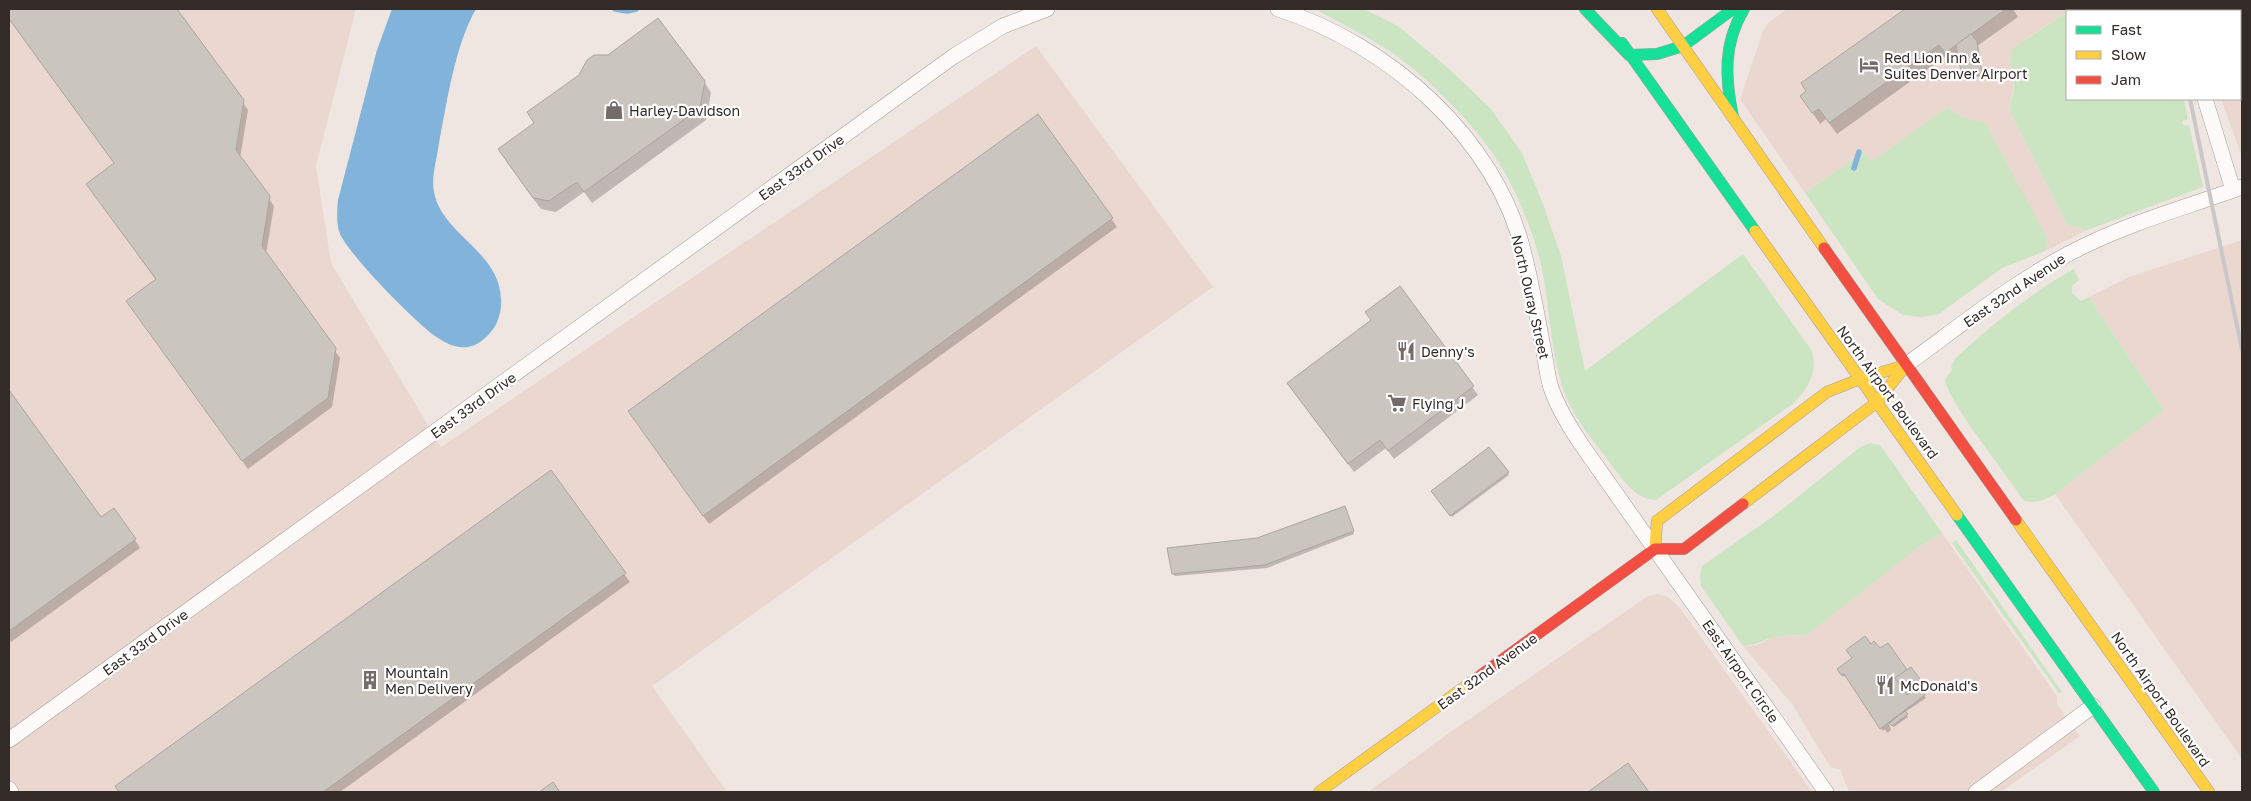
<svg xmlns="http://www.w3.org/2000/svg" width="2251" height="801" font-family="'Golos Text',sans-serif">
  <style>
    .built { fill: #ead8d0 }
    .green { fill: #cbe5c2 }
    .water { fill: #81b3db }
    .shadow { fill: #0003 }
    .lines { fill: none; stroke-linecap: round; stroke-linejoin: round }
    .stream { stroke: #81b3db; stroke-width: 5.5 }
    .building { fill: #cbc5c0; stroke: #aba5a0 }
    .street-casing { stroke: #a49c99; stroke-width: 16 }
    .fast-casing { stroke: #a49c99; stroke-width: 12 }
    .slow-casing { stroke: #a49c99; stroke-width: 12 }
    .jam-casing { stroke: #a49c99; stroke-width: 12 }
    .street { stroke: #fdfbfa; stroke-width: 15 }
    .fast { stroke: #16e098; stroke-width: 11 }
    .slow { stroke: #ffcf43; stroke-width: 11 }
    .jam { stroke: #f24e42; stroke-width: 11 }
    .rail { stroke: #cac8c7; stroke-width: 4 }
    .labels { text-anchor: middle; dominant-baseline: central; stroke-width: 4.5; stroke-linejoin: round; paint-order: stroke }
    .poi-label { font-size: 14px; fill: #322b28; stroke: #fff; text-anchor: start }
    .street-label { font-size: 14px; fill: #322b28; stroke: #fff }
  </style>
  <rect width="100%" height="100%" fill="#efe5e1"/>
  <!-- built -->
  <g class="built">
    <polygon points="9,9 356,9 316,166 331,263 441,447 1036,46 1213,287 652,686 727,792 9,792"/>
    <polygon points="1787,9 2072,9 2025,39 2010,68 2014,79 2013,90 2009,110 2067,225 2087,230 2043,252 2047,246 1980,122 1964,119 1955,114 1948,107 1871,163 1864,152 1805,193 1740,99 1763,31 1768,23"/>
    <polygon points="2188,9 2242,9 2242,157 2221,99 2240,99 2240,11 2189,11"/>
    <polygon points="2242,240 2242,759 2055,494 2164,410 2089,297 2129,277"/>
    <polygon points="1942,533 2057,696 2057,704 2080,736 2001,792 1849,792 1840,769 1832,768 1827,762 1792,704 1743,646 1757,645 1773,637 1786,635 1798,636 1919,547"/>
    <polygon points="1658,594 1668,597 1680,608 1812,792 1368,792 1452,731 1648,596"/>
  </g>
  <!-- green -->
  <g class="green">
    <path d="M1315,9h49l34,17 49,41 44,42 31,44 21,51 18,52 24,115 158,-117 69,97c6,21 -4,37 -18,52l-138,97c-21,-1 -31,-18 -43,-33 -15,-21 -34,-42 -45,-66 -19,-44 -17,-95 -28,-141 -9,-33 -22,-65 -39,-94 -24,-40 -75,-91 -113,-116 -24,-15 -49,-28 -73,-41z"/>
    <path d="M2067,12v87h117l4,20 -6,2 2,5 5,-1 14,62 -116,43 -20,-5 -58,-115c2,-9 6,-21 5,-31 -2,-12 -7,-18 -1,-31z"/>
    <path d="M1948,107c15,16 31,10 39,19l60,112v8l-4,6 -41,16 -63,46 -17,3 -19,-2 -25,-16 -73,-106 59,-41 7,10z"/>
    <path d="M2074,269l5,11 -7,6v7l9,8 8,-4 75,113 -109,84c-10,6 -19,10 -31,7 -15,-23 -77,-101 -79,-121l7,-10 -1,-4 5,-8c36,-34 74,-64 118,-89z"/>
    <path d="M1870,443l10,2 62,88 -23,14 -110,86c-12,4 -23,1 -35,4 -12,3 -17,8 -31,9l-42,-60 -1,-10 2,-10 73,-51 84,-67z"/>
    <polygon points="1956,540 2062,692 2059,693 1952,543"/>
  </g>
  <!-- water -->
  <path class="water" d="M392,9h84c-21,36 -29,93 -37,134 -2,16 -8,33 -5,49 8,43 65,58 67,107 1,9 -2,21 -7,29 -7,9 -16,18 -27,19 -11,2 -23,-5 -32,-11 -21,-15 -84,-79 -95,-102 -4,-11 -3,-23 -2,-34l39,-150z"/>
  <!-- shadow -->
  <g class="shadow">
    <polygon points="9,9 176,9 248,110 240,158 274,206 266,254 340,358 332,407 248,469 127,301 156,280 93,193 115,164 9,18"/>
    <polygon points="1907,9 2013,9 2018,17 1977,46 1982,76 1964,79 1960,58 1952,64 1946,56 1837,134 1826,119 1820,124 1801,96 1807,92 1802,84"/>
    <polygon points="704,81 711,93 706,120 592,203 584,192 556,212 541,209 506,161"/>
    <polygon points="1038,116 1117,227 709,524 629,411"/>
    <polygon points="1399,288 1478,395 1394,459 1386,448 1354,472 1294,391 1372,321 1367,313"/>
    <polygon points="9,392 100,519 135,540 140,548 11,642 9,639"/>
    <polygon points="551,472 630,582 340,792 120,792 116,786"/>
    <polygon points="1508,473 1509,475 1452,517 1434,494"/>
    <polygon points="1346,510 1354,534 1267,568 1175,576 1173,574 1169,549 1257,539"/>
    <polygon points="1870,646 1880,650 1907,672 1911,668 1924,686 1919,689 1926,698 1905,712 1908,717 1894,727 1888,721 1891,730 1887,733 1885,729 1883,731 1846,675 1843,677 1838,669"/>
    <polygon points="1628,765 1647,792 1590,792"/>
  </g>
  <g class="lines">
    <!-- stream -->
    <g class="stream">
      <polyline points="615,9 627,11 636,9"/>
      <polyline points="1854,168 1859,152"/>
    </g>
  </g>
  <!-- building -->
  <g class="building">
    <polygon points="9,9 177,9 244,100 236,150 270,196 262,246 336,348 328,398 242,461 126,301 156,279 86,184 114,163 9,19"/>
    <polygon points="1905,9 2006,9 1945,53 1939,45 1829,123 1819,109 1812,113 1800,96 1806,91 1801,83"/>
    <polygon points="658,18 705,81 700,108 584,192 577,182 549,201 533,198 498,149 534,123 527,112 579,75 587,60 594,55 608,55"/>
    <polygon points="1971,34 1977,41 1982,74 1962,77 1956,45"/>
    <polygon points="1038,114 1113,218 703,516 628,411"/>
    <polygon points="1400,286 1474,386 1388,451 1380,440 1348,464 1287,383 1371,320 1365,312"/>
    <polygon points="9,390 101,517 114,508 136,539 9,631"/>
    <polygon points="1489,447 1509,472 1450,516 1431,491"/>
    <polygon points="551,470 626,573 323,792 119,792 115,786"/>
    <polygon points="1345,506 1354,531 1265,565 1172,574 1167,548 1257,538"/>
    <polygon points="1865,636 1871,644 1874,641 1880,648 1888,643 1925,695 1880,729 1844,674 1841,675 1837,669 1852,658 1846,650"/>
    <polygon points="1911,667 1923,683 1907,695 1895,678"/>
    <polygon points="1905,711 1908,714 1892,726 1889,723"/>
    <polygon points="1628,763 1649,792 1588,792"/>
    <polygon points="553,782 560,792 539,792"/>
  </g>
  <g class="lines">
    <!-- street casing -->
    <g class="street-casing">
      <g id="street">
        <path d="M1278,9c110,35 219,129 246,245 8,31 13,62 19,93 3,14 4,28 8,41 7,20 18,38 30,56l245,348"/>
        <polyline points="2173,9 2174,11"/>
        <polyline points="2205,99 2233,190"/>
        <path d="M1906,365c58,-42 115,-89 180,-120 49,-24 104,-39 156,-58"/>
        <polyline points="9,740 954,56 1003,26 1047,9"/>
        <polyline points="9,789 11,792"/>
        <polyline points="1976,792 2093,706"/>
      </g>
    </g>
    <!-- fast casing -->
    <g class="fast-casing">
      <g id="fast">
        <polyline points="1585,9 1629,55 1657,54 1683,46 1733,9"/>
        <polyline points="1622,43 1755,231"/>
        <path d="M1733,117c-8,-39 -10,-73 11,-108"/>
        <polyline points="1957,515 2154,792"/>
      </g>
    </g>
    <!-- slow casing -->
    <g class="slow-casing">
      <g id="slow">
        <polyline points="1657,9 1824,248"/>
        <polyline points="1755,231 1957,515"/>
        <polyline points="1743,504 1877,402 1906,365"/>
        <polyline points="2016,520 2209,792"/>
        <polyline points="1655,549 1657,521 1827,392 1860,379 1906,365"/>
        <polyline points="1319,792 1481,675"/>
      </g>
    </g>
    <!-- jam casing -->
    <g class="jam-casing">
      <g id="jam">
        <polyline points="1824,248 2016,520"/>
        <polyline points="1481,675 1655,549 1684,549 1743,504"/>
      </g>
    </g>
    <!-- street -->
    <use href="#street" class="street"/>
    <!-- fast -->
    <use href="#fast" class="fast"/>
    <!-- slow -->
    <use href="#slow" class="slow"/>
    <!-- jam -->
    <use href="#jam" class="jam"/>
    <!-- rail -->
    <g class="rail">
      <polyline points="2172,9 2172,11"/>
      <polyline points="2190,99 2242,350"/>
    </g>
  </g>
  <!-- icons -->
  <defs>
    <g id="hotel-bare" transform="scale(1.5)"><path d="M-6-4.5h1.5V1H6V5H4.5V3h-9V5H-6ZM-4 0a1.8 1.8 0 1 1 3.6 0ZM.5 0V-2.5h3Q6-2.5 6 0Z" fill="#746c69" stroke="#fff" stroke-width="2.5" paint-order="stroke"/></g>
    <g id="shop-bare" transform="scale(1.5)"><path d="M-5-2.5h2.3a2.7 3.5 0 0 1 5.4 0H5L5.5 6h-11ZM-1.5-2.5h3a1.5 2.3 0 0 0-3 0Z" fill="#746c69" stroke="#fff" stroke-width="2.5" paint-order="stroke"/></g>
    <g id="restaurant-bare" transform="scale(1.5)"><path d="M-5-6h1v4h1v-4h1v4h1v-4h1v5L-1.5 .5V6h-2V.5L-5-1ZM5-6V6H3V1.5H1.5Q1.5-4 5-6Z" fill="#746c69" stroke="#fff" stroke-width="2.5" paint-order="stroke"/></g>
    <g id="supermarket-bare" transform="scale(1.5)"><path d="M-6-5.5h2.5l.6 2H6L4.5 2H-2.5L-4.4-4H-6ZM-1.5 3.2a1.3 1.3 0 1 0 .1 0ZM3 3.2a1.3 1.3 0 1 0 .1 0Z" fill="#746c69" stroke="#fff" stroke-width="2.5" paint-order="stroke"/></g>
    <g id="building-bare" transform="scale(1.5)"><path d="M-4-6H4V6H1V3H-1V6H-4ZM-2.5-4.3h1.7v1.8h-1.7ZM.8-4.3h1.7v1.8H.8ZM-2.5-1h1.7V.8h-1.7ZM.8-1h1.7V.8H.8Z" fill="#746c69" stroke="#fff" stroke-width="2.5" paint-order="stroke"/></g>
  </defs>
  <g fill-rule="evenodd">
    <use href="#hotel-bare" x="1869" y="65"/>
    <use href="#shop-bare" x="614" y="110"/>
    <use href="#restaurant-bare" x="1406" y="351"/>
    <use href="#supermarket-bare" x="1397" y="403"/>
    <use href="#building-bare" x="370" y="680"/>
    <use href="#restaurant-bare" x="1885" y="685"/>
  </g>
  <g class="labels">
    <!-- poi labels -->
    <g class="poi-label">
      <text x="1884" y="57">Red Lion Inn &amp;<tspan x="1884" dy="16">Suites Denver Airport</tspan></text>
      <text x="629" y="110">Harley-Davidson</text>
      <text x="1421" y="351">Denny's</text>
      <text x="1412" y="403">Flying J</text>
      <text x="385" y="672">Mountain<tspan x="385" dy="16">Men Delivery</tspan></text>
      <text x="1900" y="685">McDonald's</text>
    </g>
    <!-- street labels -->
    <g class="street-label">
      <text transform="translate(801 167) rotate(-36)">East 33rd Drive</text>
      <text transform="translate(2014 290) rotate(-34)">East 32nd Avenue</text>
      <text transform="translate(1531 297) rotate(77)">North Ouray Street</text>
      <text transform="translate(1888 392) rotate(54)">North Airport Boulevard</text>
      <text transform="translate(473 405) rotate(-36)">East 33rd Drive</text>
      <text transform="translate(145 642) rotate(-36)">East 33rd Drive</text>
      <text transform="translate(1487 671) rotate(-36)">East 32nd Avenue</text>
      <text transform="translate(1741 671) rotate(55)">East Airport Circle</text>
      <text transform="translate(2161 699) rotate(55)">North Airport Boulevard</text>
    </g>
  </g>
  <!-- border -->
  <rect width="2251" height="801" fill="none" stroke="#322b28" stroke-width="20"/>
  <!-- legend -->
  <rect x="2066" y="10" width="175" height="90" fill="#ffffff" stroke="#adaaa9"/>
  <rect x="2076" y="26" width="25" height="8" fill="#16e098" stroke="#adaaa9"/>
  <text x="2111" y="35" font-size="15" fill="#322b28">Fast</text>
  <rect x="2076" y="51" width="25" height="8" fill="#ffcf43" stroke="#adaaa9"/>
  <text x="2111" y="60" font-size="15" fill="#322b28">Slow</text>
  <rect x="2076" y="76" width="25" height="8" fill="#f24e42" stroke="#adaaa9"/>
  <text x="2111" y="85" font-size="15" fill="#322b28">Jam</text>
</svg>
